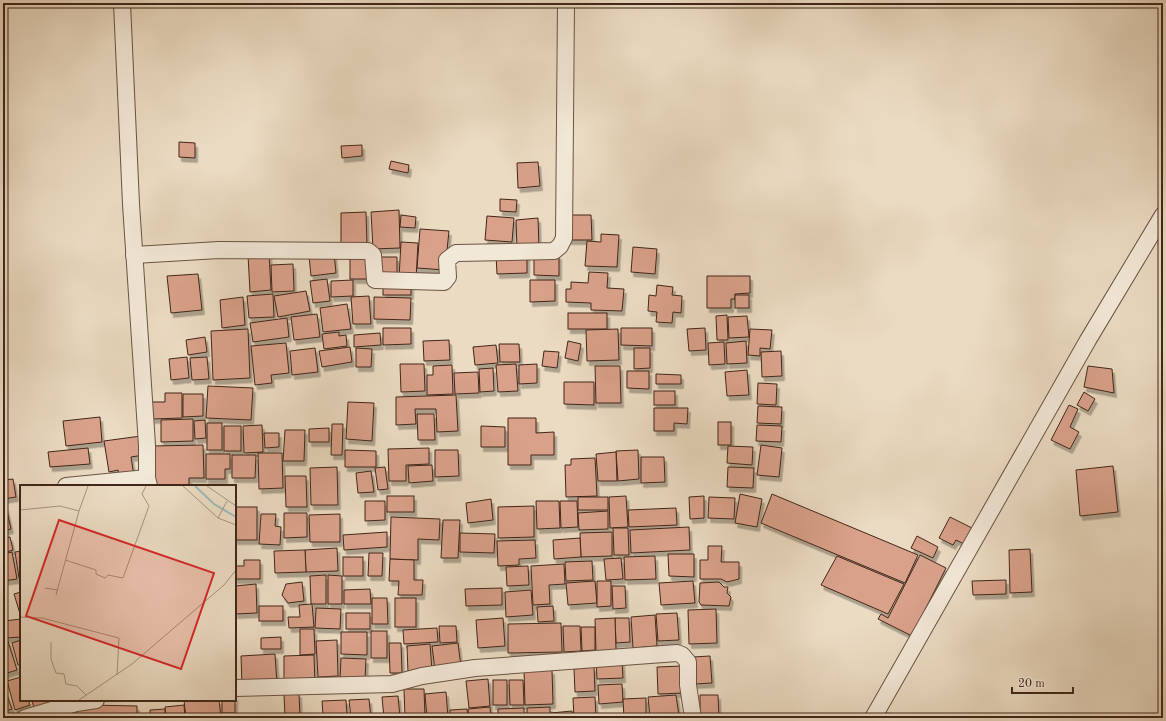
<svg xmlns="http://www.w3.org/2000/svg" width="1166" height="721" font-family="'Old Standard TT',serif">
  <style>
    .building { fill: #d9a18a; stroke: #402619; filter: url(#shadow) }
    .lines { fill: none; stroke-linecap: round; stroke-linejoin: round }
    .minor-casing { stroke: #6b5343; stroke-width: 18 }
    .minor { stroke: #f2e8d7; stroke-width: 16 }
    .inset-river { fill: none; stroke: #9bb9bb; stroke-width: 2 }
    .inset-road { fill: none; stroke: #a7937e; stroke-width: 1 }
    .view { fill: #d62828; fill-opacity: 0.15; stroke: #d62828; stroke-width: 2 }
    .inset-edge { fill: none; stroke: #402619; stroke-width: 2 }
  </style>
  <defs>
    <filter id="shadow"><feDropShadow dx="2.5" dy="4.5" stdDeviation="0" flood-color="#0004"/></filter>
  </defs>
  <rect width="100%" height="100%" fill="#ebdbc2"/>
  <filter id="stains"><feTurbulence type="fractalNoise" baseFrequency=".005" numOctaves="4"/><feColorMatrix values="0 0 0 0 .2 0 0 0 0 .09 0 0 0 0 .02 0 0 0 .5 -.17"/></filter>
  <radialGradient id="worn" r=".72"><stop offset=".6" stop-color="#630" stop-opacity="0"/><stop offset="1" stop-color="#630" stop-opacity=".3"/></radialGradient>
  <!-- building -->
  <g class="building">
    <polygon points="179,142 195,143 195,158 179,157"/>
    <polygon points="362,145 362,156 342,158 341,146"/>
    <polygon points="391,161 409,165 408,173 389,169"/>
    <polygon points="538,162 540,186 518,188 517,163"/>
    <polygon points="500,199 517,200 516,212 500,211"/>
    <polygon points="399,210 400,248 373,249 371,212"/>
    <polygon points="366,212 367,247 341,248 341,213"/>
    <polygon points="401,215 416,217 415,228 400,227"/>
    <polygon points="568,215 591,215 592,240 568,240"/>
    <polygon points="487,216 514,218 512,242 485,240"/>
    <polygon points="538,218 539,248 517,249 516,220"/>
    <polygon points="420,229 449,231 445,270 417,268"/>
    <polygon points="601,234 619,235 617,267 585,266 587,241 601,242"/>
    <polygon points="401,242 418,243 416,279 399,278"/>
    <polygon points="633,247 657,249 655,274 631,272"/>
    <polygon points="334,253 336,273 311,276 309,256"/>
    <polygon points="269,254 271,290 250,292 248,255"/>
    <polygon points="527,254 527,273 497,274 496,255"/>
    <polygon points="534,254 559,255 559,276 534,275"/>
    <rect x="350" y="257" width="20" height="22"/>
    <polygon points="376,257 397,257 397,278 377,279"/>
    <polygon points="293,264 294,291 272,292 271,265"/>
    <polygon points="589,272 608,273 607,288 624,289 622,311 591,310 591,303 566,302 566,289 571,289 571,282 588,283"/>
    <polygon points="198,274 202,310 171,313 167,276"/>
    <polygon points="707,276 750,276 750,293 735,294 735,299 731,299 731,308 707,308"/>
    <polygon points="327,279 330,301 313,303 310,281"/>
    <polygon points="353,280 353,296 331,297 331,281"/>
    <polygon points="530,280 555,280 555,301 530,302"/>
    <rect x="383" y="283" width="28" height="12"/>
    <polygon points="657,285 673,287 672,295 682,296 681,313 673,312 672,323 656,322 657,312 648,311 649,295 656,296"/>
    <polygon points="306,291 310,311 278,317 274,296"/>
    <polygon points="273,294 274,317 249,318 247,296"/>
    <rect x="735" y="295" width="14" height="13"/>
    <polygon points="369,296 371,324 353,324 351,297"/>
    <polygon points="243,297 245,325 222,328 220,300"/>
    <polygon points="374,297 411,298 410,320 374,319"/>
    <polygon points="347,304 351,329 323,332 320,308"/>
    <rect x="568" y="313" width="39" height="16"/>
    <polygon points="317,314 320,337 294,340 291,317"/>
    <polygon points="727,315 728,340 717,340 716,316"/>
    <polygon points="747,316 749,337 729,338 728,317"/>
    <polygon points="287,318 289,337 253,342 250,323"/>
    <polygon points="383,328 411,328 411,344 383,345"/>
    <polygon points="621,328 652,328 652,346 621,345"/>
    <polygon points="705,328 706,350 689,351 687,329"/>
    <polygon points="248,329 250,378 213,380 211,331"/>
    <polygon points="618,329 619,360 587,361 586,330"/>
    <polygon points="750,329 772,330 770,349 760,348 760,356 748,355"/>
    <polygon points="339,332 339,336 346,335 347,346 324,349 322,334"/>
    <polygon points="380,333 381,345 354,347 354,335"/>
    <polygon points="205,337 207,352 188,355 186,340"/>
    <polygon points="449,340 450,360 424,361 423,341"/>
    <polygon points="568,341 581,344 578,361 565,358"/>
    <polygon points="746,341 747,363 727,364 726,343"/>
    <polygon points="724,342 725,364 709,365 708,343"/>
    <polygon points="286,343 289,373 271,375 272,383 255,385 251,346"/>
    <polygon points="499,344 519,344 520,362 500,362"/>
    <polygon points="496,345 498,363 475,365 473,347"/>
    <polygon points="350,347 352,362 322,367 319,351"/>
    <polygon points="315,348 318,372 292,375 290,351"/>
    <polygon points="356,348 372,349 371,367 356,367"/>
    <polygon points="634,348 650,348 650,368 634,369"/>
    <polygon points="544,351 559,352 557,368 542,366"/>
    <polygon points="781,351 782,376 762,377 761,352"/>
    <polygon points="187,357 189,378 171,380 169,359"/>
    <polygon points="207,357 209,379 192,380 190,358"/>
    <polygon points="400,364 424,364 425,391 401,392"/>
    <polygon points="516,364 518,391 498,392 496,365"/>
    <polygon points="537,364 537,383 519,384 519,365"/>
    <polygon points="452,365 453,394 427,395 427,375 433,375 433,366"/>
    <polygon points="595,366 620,366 621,403 596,403"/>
    <polygon points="1088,366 1112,369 1114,393 1084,387"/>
    <polygon points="493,368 494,391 480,392 479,369"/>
    <polygon points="747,370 749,395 727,396 725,372"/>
    <polygon points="627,371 649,371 649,389 627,388"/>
    <polygon points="478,372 479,393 455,394 454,373"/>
    <polygon points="656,374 681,375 681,384 656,384"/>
    <polygon points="564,382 594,382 594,405 564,404"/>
    <polygon points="758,383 777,384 776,405 757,404"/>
    <polygon points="208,386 253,388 251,420 206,418"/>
    <rect x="654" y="391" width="21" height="14"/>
    <polygon points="1084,392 1095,399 1088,411 1077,405"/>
    <polygon points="165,393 182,393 182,418 152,419 152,402 165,402"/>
    <polygon points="183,394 203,394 203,416 183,417"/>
    <polygon points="456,395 458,431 437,432 436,409 415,409 416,424 396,425 396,397"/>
    <polygon points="348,402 374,403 372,441 346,439"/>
    <polygon points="1069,405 1078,409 1070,427 1079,432 1070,449 1051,440"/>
    <polygon points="758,406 782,407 781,424 757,423"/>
    <polygon points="654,408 688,408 687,424 674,423 674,431 654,431"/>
    <polygon points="417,414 434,414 435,440 418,440"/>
    <polygon points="100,417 102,442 66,446 63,421"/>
    <polygon points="508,418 536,418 536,433 554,432 554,455 531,455 531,465 508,465"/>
    <polygon points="193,419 193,441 161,442 161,420"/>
    <polygon points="205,420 206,438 195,439 194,421"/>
    <rect x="718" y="422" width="13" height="23"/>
    <rect x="207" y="423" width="15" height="27"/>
    <polygon points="332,424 343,424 342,455 331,455"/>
    <polygon points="262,425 263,452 244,453 243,426"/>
    <polygon points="757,425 782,426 781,442 756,441"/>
    <rect x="224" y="426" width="17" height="25"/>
    <polygon points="481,426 505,427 505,447 481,447"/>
    <polygon points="329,428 329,442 309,442 309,429"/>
    <polygon points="285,430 305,430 304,461 283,461"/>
    <polygon points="264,433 279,433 279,447 265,448"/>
    <polygon points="141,436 144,455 131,457 134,476 120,478 118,470 109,472 104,441"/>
    <polygon points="203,445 204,478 189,478 189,486 153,486 153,446"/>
    <polygon points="761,445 782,448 779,477 757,475"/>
    <polygon points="728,446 753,447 752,465 727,463"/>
    <polygon points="88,448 90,464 50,467 48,452"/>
    <polygon points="429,448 429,464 406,465 406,481 389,481 388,449"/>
    <polygon points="345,450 376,451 376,467 345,467"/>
    <polygon points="435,450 458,450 459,476 435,477"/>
    <polygon points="638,450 639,479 618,481 616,451"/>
    <polygon points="616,452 617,481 598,481 596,454"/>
    <polygon points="258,453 282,453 283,488 259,489"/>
    <polygon points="206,454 230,454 230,469 225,469 225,479 206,479"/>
    <polygon points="232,455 256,455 255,478 232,478"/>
    <polygon points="641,457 664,457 665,482 641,483"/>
    <polygon points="595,458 597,496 566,497 565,465 571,465 571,459"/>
    <polygon points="432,465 433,481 409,483 408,466"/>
    <polygon points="1113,466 1118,512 1080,516 1076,470"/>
    <polygon points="337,467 338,505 311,505 310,468"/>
    <polygon points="385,467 388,489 378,490 375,468"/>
    <polygon points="728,467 754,468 753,488 727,487"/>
    <polygon points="371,471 374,492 358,493 356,473"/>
    <polygon points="285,476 306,476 307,507 286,507"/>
    <polygon points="13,479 16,497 3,499 3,480"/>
    <polygon points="740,494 762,499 757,527 735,523"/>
    <polygon points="772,494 918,555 905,583 761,523"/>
    <rect x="387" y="496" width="27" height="16"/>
    <polygon points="626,496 628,527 610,528 609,497"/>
    <polygon points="704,496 704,518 690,519 689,497"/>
    <rect x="578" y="497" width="30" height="13"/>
    <polygon points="709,497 735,498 734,519 708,518"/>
    <polygon points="491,499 493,520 468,523 466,503"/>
    <polygon points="365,501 385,501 385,520 365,521"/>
    <polygon points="536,501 559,501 560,528 537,529"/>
    <polygon points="560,501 577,501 578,527 561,528"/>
    <polygon points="534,506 534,537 498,538 498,507"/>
    <polygon points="3,507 6,507 11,529 3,531"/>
    <rect x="235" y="507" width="22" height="33"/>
    <polygon points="676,508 677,525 629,527 628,510"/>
    <polygon points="608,511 608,529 579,530 578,513"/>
    <polygon points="284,513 307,513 307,537 284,538"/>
    <polygon points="261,514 276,514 275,526 281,527 280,545 259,544"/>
    <polygon points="340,514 340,542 310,542 309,515"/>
    <polygon points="391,517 440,519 439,540 418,539 418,560 390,559"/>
    <polygon points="950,517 972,528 964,544 956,540 953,545 939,538"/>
    <polygon points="443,520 460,520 458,558 441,558"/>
    <polygon points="689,527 690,550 631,553 630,530"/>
    <polygon points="613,528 628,528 629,555 614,555"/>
    <polygon points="387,532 387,547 344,550 343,535"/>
    <polygon points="612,532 612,556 581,557 580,533"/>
    <polygon points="460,533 495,534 494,553 460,552"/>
    <polygon points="917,536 938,547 933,558 911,548"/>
    <polygon points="10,537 13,550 3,553 3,538"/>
    <polygon points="580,538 581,557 554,559 553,540"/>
    <polygon points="535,540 536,558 519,559 519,565 498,566 497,541"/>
    <polygon points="708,546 722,546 721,562 739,562 739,579 727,582 721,579 700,579 700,560 708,560"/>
    <polygon points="337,548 338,571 306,572 305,550"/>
    <polygon points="1030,549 1032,592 1010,593 1009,550"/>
    <polygon points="305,550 306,572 275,573 274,551"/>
    <polygon points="21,551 21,578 19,578 15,552"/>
    <polygon points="12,552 17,579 3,581 3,554"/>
    <polygon points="369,553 383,553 382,576 368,576"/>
    <polygon points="668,554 694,554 694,577 669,576"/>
    <polygon points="920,555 946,568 912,636 878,619 881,614 888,618"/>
    <polygon points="655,556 656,579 625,580 624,557"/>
    <polygon points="837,556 904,584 888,614 821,585"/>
    <rect x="343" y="557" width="20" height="19"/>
    <polygon points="621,558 623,579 606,580 604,559"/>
    <polygon points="390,559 414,560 414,580 423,580 422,595 398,595 399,581 389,581"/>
    <polygon points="244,560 260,560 260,579 235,579 235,566 244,566"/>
    <polygon points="592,561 593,580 566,581 565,562"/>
    <polygon points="564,564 565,584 549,585 550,604 533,605 531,566"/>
    <polygon points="528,566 529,585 507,586 506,567"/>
    <polygon points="326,575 326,604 311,604 310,576"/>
    <polygon points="328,575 342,576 342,604 328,604"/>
    <polygon points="1006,580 1006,594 973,595 972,581"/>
    <polygon points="595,581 597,603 568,605 566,583"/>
    <polygon points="597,581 611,581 611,606 597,607"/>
    <polygon points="693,581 695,603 661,605 659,583"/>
    <polygon points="302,582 304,601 288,603 282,595 286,584"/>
    <polygon points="719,582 724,587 728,587 727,593 731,597 729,606 701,605 699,602 700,583"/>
    <polygon points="256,584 257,613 235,614 235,586"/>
    <polygon points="612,586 625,586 626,608 613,609"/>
    <polygon points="502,588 502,605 466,606 465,589"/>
    <polygon points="370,589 371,604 344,604 344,590"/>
    <polygon points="531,590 533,615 506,617 505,592"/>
    <polygon points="21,592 21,617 14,594"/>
    <polygon points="372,598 387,598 388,624 372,624"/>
    <rect x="395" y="598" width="21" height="29"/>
    <polygon points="312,604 314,627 289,628 288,617 300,617 299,605"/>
    <rect x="259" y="606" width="24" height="15"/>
    <polygon points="553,606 554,621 538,622 537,607"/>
    <polygon points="316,608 341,609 340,629 315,628"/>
    <polygon points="716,609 717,643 689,644 688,610"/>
    <rect x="346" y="613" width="24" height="16"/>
    <polygon points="677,613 679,640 658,641 656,614"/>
    <polygon points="655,615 657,646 633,648 631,617"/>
    <polygon points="503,618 505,646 478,648 476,620"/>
    <polygon points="615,618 629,618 630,642 616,643"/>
    <polygon points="615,618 616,650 596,651 595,619"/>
    <polygon points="21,619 21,637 6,638 4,621"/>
    <polygon points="561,623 562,652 508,653 508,624"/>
    <polygon points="439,626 456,626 457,642 440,643"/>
    <polygon points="563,626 580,626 581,651 564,652"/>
    <polygon points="581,627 595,627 595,650 582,651"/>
    <polygon points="437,628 438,642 404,644 403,630"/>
    <polygon points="300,629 314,629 315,654 300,655"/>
    <rect x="371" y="631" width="16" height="27"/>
    <polygon points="341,632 367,632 367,655 341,654"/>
    <polygon points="281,637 281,649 261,649 261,638"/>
    <polygon points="21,640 21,665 18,665 12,643"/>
    <polygon points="337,640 338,676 318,677 316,641"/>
    <polygon points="8,641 17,670 4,674 3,643"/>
    <polygon points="389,643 401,643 402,673 390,673"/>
    <polygon points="458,643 461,667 435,670 432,646"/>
    <polygon points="430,644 432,671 408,673 407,646"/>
    <polygon points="275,654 277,684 242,686 241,656"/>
    <polygon points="314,655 315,685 284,686 284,656"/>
    <polygon points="710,656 712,683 695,684 693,657"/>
    <polygon points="341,658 366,659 365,679 340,679"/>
    <polygon points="622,661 623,678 597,679 596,662"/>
    <polygon points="683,666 684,693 658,694 657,667"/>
    <polygon points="594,667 595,691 575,692 574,669"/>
    <polygon points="524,670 552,670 553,704 525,705"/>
    <polygon points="21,677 21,700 28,700 30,705 15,710 7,681"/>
    <polygon points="488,679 490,706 469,708 466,681"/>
    <rect x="493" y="680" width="14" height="25"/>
    <polygon points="509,680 523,680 524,705 510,705"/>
    <polygon points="622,684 623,702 599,704 598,685"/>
    <polygon points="3,685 12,709 3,712"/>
    <polygon points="404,689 424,689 425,718 405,718"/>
    <polygon points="446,692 448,718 427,718 425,694"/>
    <polygon points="299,693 300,718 285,718 284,694"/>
    <polygon points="676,695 679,716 650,718 648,697"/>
    <polygon points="700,695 718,695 719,717 700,718"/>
    <polygon points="235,696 235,713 222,713 222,700 235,700"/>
    <polygon points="398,696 400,718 384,718 382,697"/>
    <polygon points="595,697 596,718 574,718 573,698"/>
    <polygon points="646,698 646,717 624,718 623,699"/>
    <polygon points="369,699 371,718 351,718 349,700"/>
    <polygon points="32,700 48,700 49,706 34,709"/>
    <polygon points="184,700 219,700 221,718 186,718"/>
    <polygon points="346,700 347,714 323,716 322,701"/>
    <polygon points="87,705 137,706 137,718 76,718 77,707"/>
    <polygon points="184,705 185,718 166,718 165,707"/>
    <polygon points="490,707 491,718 469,718 468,709"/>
    <polygon points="550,707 550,718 527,718 527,708"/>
    <polygon points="524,708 524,718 498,718 498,709"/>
    <polygon points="165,709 165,718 150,718 150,710"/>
    <polygon points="467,709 468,718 450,718 450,710"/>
    <polygon points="572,711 573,718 551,718 551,713"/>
    <polygon points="882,713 901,714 901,718 882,718"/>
  </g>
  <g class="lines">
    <!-- minor casing -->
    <g class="minor-casing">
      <g id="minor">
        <polyline points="122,3 131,204 147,445 147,478 149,486"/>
        <polyline points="134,255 219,250 368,251 373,255 375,280 444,282 448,277 447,260 456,253 554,251 560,246 564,238 566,3"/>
        <polyline points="66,486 147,478"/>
        <polyline points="235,688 392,684 422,676 475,668 677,653 682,655 688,662 688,685 693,718"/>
        <polyline points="25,718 76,703 96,700"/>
        <polyline points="873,718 1088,340 1163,215"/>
      </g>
    </g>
    <!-- minor -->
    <use href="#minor" class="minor"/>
  </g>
  <!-- overview -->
  <g transform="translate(20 485)">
    <rect width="216" height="216" fill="#ebdbc2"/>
    <path class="inset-river" d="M175,1l19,18 22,13"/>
    <path class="inset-road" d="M163,1l35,32 18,7M187,1l29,20M0,25l40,-4 19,5 9,-25M198,33l9,-17M45,75l31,10v4l9,4 3,-3 15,3 26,-72 -7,-12 4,-8M25,103l12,2M36,110l23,-84M0,132l22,1 77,20 -2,37M31,157v17l5,14 8,1 2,10 11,2 9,9M59,215l53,-36 92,-79 12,-15"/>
    <path class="view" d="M39,35l155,53 -33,96 -155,-53z"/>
    <rect width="216" height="216" class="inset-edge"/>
  </g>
  <!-- margin -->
  <rect width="1166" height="721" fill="none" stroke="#ebdbc2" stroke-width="16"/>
  <rect x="4" y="4" width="1158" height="713" fill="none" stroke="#402619" stroke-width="2"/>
  <rect x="8" y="8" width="1150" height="705" fill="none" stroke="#402619"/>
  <!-- scale -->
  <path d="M1012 687v6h61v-6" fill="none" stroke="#402619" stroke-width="2"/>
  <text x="1018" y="687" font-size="12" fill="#402619" stroke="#f2e8d7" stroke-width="3" paint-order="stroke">20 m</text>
  <rect width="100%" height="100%" filter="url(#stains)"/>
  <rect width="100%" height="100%" fill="url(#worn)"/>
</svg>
